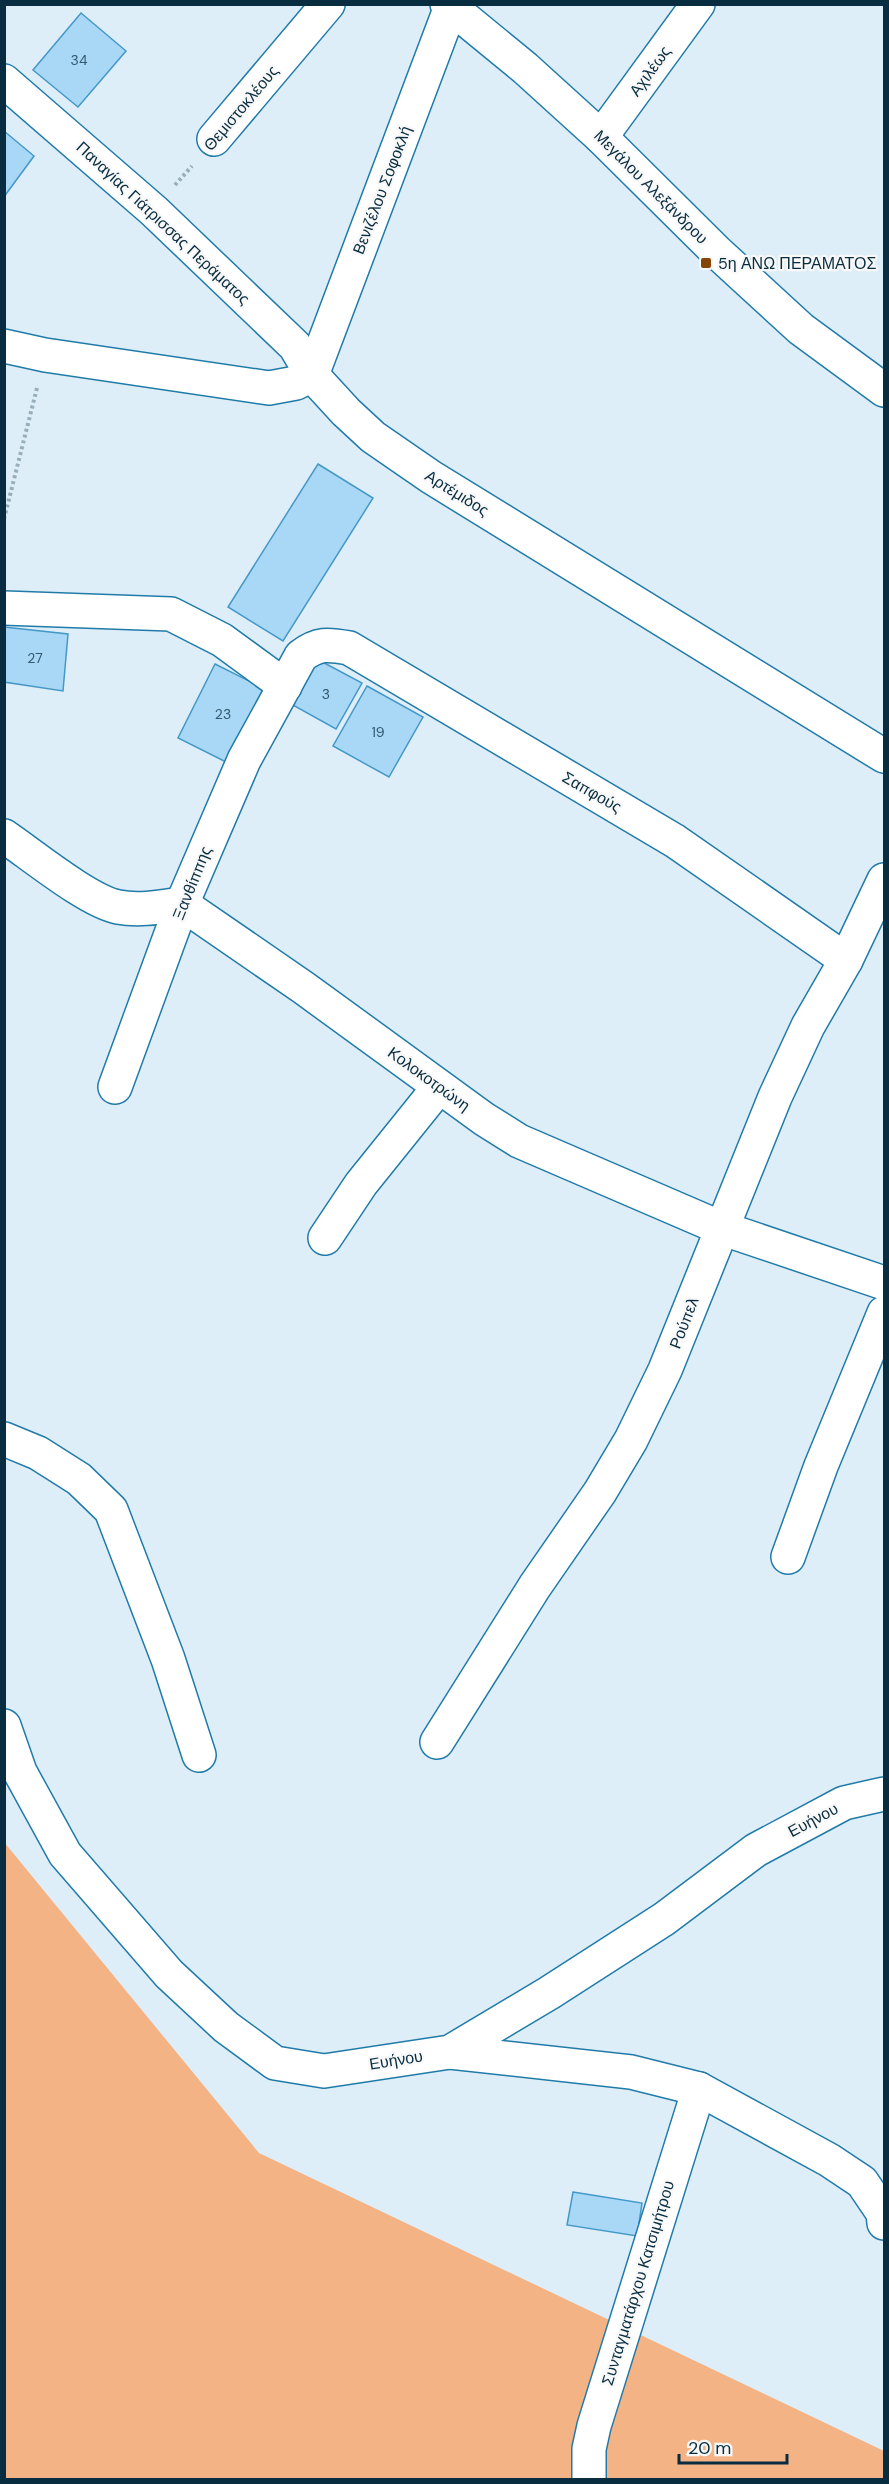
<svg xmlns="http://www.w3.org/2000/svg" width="889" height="2484" font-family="'DM Sans',sans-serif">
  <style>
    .green { fill: #f4b385 }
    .building { fill: #a9d8f6; stroke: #4498c8; stroke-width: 1.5 }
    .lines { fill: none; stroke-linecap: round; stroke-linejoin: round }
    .minor-casing { stroke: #207ba9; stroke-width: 36 }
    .path { stroke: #97aebb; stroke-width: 4; stroke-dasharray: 3 3; stroke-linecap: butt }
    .minor { stroke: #fff; stroke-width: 33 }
    .poi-dot { fill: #844507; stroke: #f8f8f8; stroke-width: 2 }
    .labels { text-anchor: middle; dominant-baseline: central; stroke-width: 4.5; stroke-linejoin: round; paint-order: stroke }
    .number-label { font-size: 14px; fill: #30586e }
    .street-label { font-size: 16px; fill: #082d40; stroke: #f8f8f8 }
    .poi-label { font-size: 16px; fill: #082d40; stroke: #f8f8f8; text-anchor: start }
  </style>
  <rect width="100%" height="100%" fill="#deeef8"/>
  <!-- green -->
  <polygon class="green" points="4,1842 259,2153 884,2451 884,2479 5,2479"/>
  <!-- building -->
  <g class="building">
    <polygon points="81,13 126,51 78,107 33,70"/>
    <polygon points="4,131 34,156 6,194 4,192"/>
    <polygon points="318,464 373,498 283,641 228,607"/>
    <polygon points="4,627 68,634 63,691 4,682"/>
    <polygon points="315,658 362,683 336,729 291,704"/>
    <polygon points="215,664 267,690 230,764 178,738"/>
    <polygon points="367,686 423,717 389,777 333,746"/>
    <polygon points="573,2192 642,2203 637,2236 567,2225"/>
  </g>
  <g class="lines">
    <!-- minor casing -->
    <g class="minor-casing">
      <g id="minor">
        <polyline points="447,4 525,68 601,137 717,252 801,329 884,390"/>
        <polyline points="4,81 154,211 295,346 312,375 346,412 373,437 431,477 884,756"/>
        <polyline points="601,137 698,4"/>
        <polyline points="214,139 328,4"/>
        <polyline points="4,346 45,355 269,388 296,383 312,375"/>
        <polyline points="312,375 452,4"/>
        <polyline points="4,608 171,614 222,640 285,686"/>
        <path d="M4,836c28,19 84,65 114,71 21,4 43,0 64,-3l122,84 180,131 35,22 202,87 163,55"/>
        <path d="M115,1087l67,-183 62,-144 57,-104c17,-13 27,-12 48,-8l326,193 171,119"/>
        <polyline points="325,1238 361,1184 439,1087"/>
        <polyline points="4,1439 38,1453 79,1479 111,1510 168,1659 199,1755"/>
        <polyline points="788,1557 821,1466 884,1313"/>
        <polyline points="4,1726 20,1772 65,1854 169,1974 226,2027 275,2063 324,2071 450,2052 549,1993 664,1919 756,1850 844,1803 884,1794"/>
        <polyline points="437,1742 535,1586 600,1492 631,1440 665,1370 775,1097 808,1026 846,960 884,880"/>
        <polyline points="450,2052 631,2072 699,2089 829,2160 862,2182 883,2213 884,2223"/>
        <polyline points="589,2480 589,2449 594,2426 699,2089"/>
      </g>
    </g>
    <!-- path -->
    <g class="path">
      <polyline points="175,185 192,166"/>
      <polyline points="4,519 37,388"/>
    </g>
    <!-- minor -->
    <use href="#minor" class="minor"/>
  </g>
  <!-- markers -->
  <rect class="poi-dot" x="700" y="257" width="12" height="12" rx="3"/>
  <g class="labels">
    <!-- number labels -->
    <g class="number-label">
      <text x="79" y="60">34</text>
      <text x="35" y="658">27</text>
      <text x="326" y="694">3</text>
      <text x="223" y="714">23</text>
      <text x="378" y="732">19</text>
    </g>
    <!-- street labels -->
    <g class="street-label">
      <text transform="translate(650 71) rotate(-54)">Αχιλέως</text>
      <text transform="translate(241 108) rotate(-50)">Θεμιστοκλέους</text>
      <text transform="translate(651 187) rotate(45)">Μεγάλου Αλεξάνδρου</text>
      <text transform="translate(382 190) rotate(-69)">Βενιζέλου Σοφοκλή</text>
      <text transform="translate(163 223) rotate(43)">Παναγίας Γιάτρισσας Περάματος</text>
      <text transform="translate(457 493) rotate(32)">Αρτέμιδος</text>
      <text transform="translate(592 792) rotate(30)">Σαπφούς</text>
      <text transform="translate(192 883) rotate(-68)">Ξανθίππης</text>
      <text transform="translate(429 1079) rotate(36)">Κολοκοτρώνη</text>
      <text transform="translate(684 1323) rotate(-69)">Ρούπελ</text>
      <text transform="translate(813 1820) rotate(-28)">Ευήνου</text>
      <text transform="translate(396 2060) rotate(-9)">Ευήνου</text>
      <text transform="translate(638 2283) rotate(-73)">Συνταγματάρχου Κατσιμήτρου</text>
    </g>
    <!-- poi labels -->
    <g class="poi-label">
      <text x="718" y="263">5η ΑΝΩ ΠΕΡΑΜΑΤΟΣ</text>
    </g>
  </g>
  <!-- border -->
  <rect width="889" height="2484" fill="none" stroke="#082d40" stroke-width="12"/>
  <!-- scale -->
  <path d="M679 2454v9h108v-9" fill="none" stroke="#082d40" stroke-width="3"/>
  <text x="688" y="2454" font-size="18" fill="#082d40" stroke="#f8f8f8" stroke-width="4.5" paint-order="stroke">20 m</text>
</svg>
